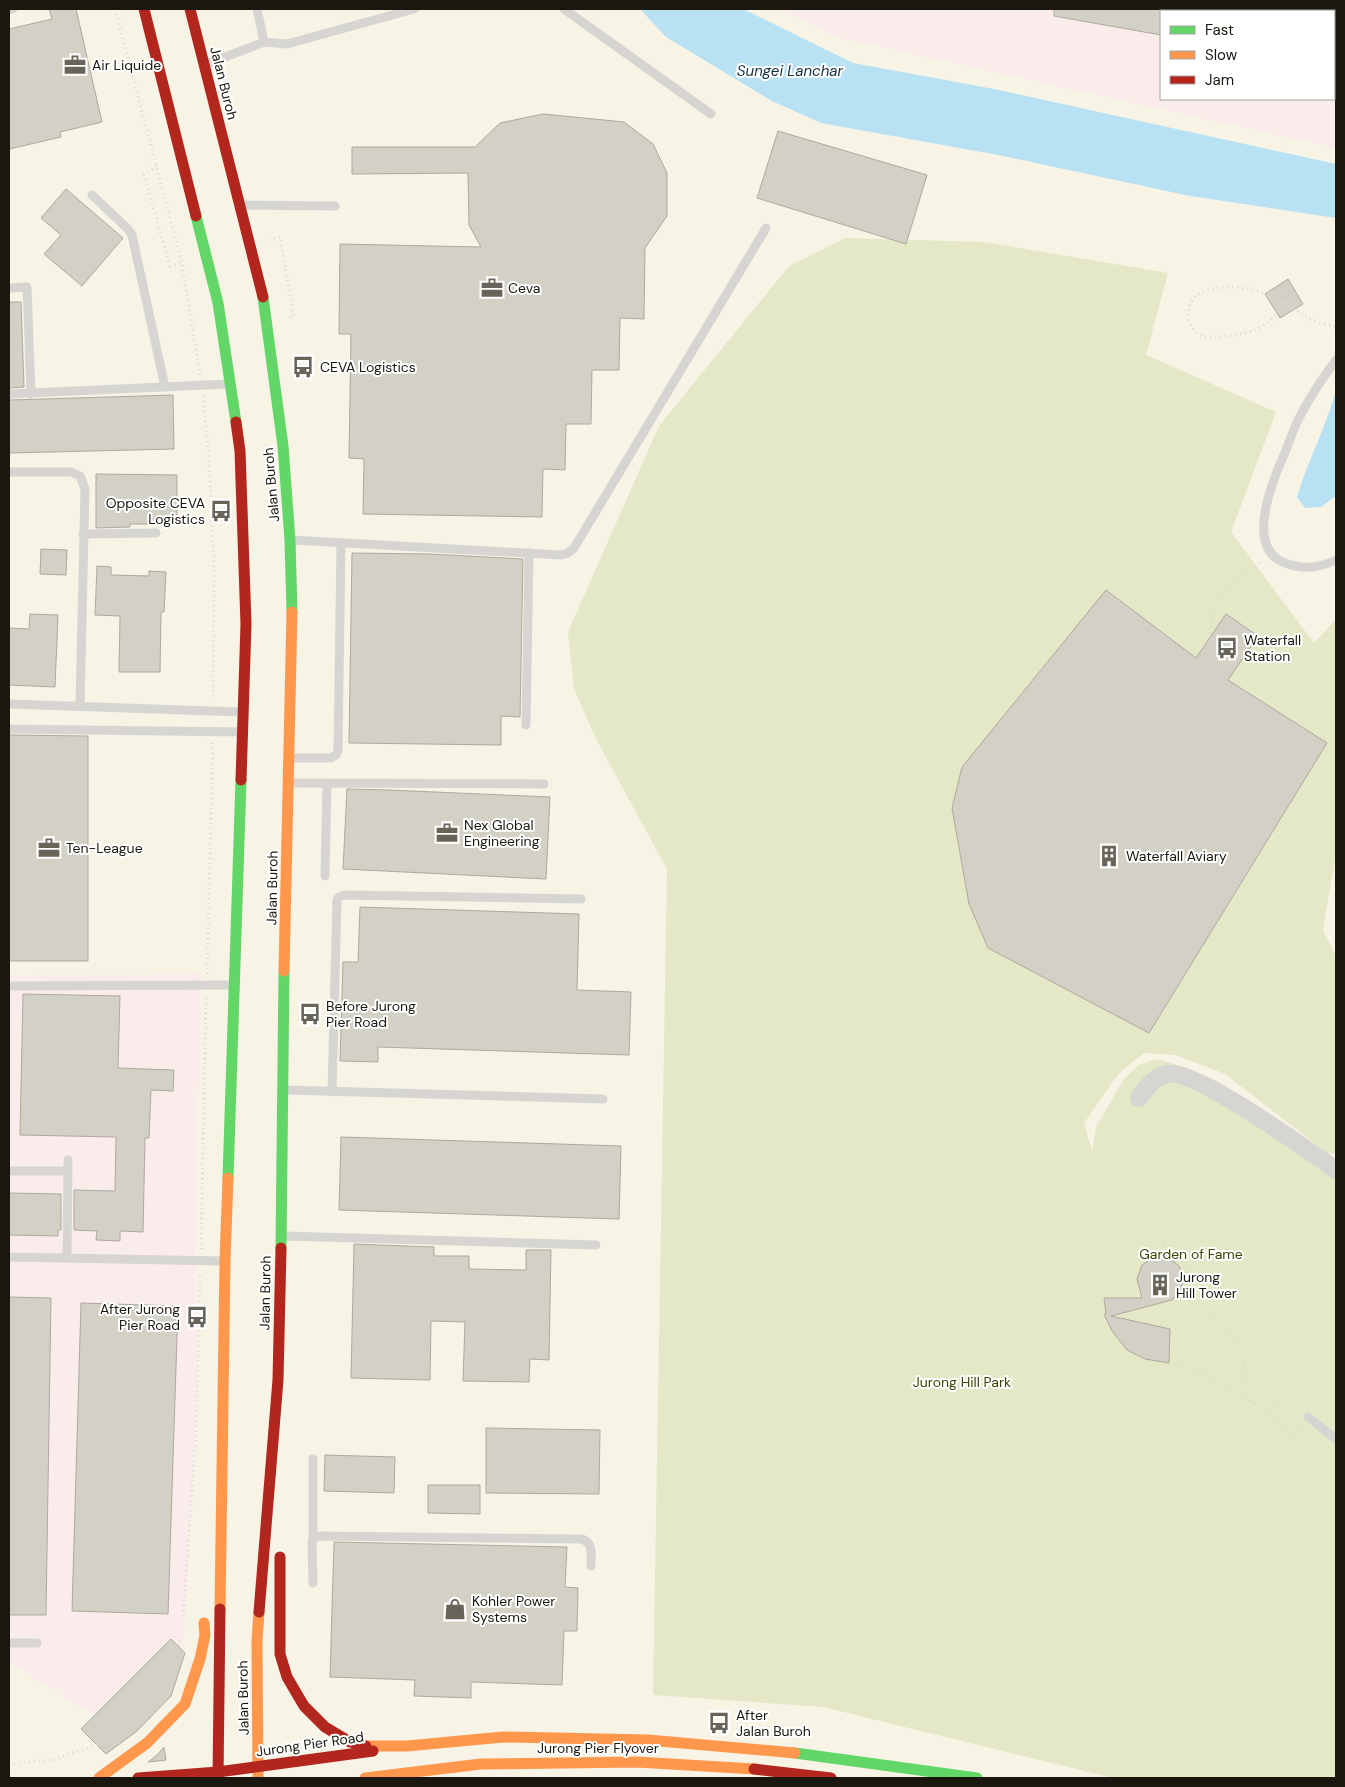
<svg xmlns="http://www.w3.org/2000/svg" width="1345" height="1787" font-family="'DM Sans',sans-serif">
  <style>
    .industrial { fill: #fbecec; fill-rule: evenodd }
    .green { fill: #e4e8c6; fill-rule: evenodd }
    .water { fill: #b8e1f3 }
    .building { fill: #d3d0c6; stroke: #aca99e }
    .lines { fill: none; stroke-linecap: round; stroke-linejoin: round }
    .path { stroke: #dad9d5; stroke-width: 3; stroke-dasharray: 1 4; stroke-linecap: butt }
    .lane { stroke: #d7d5d2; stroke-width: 9 }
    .street { stroke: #d7d5d2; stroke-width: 18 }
    .fast { stroke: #63d668; stroke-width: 11 }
    .slow { stroke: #ff974d; stroke-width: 11 }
    .jam { stroke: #b3261e; stroke-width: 11 }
    .labels { text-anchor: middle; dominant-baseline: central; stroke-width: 4; stroke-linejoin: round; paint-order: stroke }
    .poi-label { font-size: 14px; fill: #19170e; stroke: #fff; text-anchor: start }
    .street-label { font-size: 14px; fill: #19170e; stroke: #fff }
    .park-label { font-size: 14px; fill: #3b4300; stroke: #fff }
    .water-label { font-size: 15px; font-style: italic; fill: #14303e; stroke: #fff }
  </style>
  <rect width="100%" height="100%" fill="#f7f4e6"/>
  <!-- industrial -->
  <g class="industrial">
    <path d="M781,9h555v139l-504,-112zM1161,11h173v88h-173z"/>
    <polygon points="201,974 195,1247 197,1394 184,1639 163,1688 114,1728 9,1662 9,976"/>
  </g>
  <!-- green -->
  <path class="green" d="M845,238l139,4 184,31 -22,82 130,57 -45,120 83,111 22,-24v234l-13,77 13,27v197l-9,-1 -102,-79 -49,-19 -32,-2 -25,20 -35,50 8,28 4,-24 28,-48 15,-14 17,-6 29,8 38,17 104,79 9,5v610h-223l-290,-71 -170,-12 14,-826 -71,-130 -22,-50 -6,-57 91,-206 130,-160zM1228,680l99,63 -178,290 -161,-85 -19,-44 -17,-96 10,-41z"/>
  <!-- water -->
  <g class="water">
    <polygon points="640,9 743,9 853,63 994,89 1336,164 1336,218 1190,196 998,155 821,123 772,101 666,37"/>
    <path d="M1336,390v106l-15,11 -16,1 -8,-11c11,-37 29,-69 39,-107z"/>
  </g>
  <!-- building -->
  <g class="building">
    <polygon points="49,9 76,9 102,122 60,132 61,137 9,149 9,29 52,19"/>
    <polygon points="1054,9 1161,9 1161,35 1054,16"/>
    <polygon points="543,114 624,122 653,144 667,173 667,216 645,248 644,319 620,318 619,370 592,370 591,424 566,424 565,470 543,469 542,517 363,514 364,459 349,458 351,334 339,334 340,244 481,247 469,225 468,173 352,174 352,147 475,147 500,123"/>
    <polygon points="778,131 927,175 906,244 757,198"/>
    <polygon points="66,189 123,238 82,286 44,254 61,235 41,218"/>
    <polygon points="1288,279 1303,304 1280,318 1265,294"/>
    <polygon points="9,302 21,302 24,387 9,388"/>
    <polygon points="173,395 174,449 9,453 9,400"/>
    <polygon points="96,474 177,475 177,524 130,524 130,527 96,528"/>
    <polygon points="41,549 67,550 66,575 40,574"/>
    <polygon points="352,553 430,554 523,559 520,717 501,716 501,745 349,743"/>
    <polygon points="97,566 111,567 111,575 149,576 149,571 166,572 164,612 161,612 160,672 119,672 120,616 95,615"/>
    <polygon points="1106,590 1196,658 1226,614 1258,636 1228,680 1327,743 1149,1033 988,948 969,904 952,808 962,767"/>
    <polygon points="30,614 58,615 55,687 9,685 9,628 29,629"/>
    <polygon points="9,735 88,736 88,961 9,961"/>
    <polygon points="347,789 389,790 550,797 546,879 343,869"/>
    <polygon points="360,907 579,914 577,990 631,992 629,1055 378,1047 378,1062 340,1061 343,962 358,962"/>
    <polygon points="23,994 120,996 118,1068 174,1070 173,1091 151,1090 149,1138 145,1138 143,1232 120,1231 120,1241 96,1240 97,1231 74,1230 74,1190 115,1191 116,1137 20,1135"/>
    <polygon points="341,1137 621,1146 619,1219 339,1210"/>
    <polygon points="9,1193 61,1194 61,1230 58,1230 58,1236 9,1235"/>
    <polygon points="354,1244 434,1247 434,1256 469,1256 469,1269 526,1270 526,1250 551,1250 549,1360 530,1359 529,1382 463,1381 465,1322 431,1321 430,1380 351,1378"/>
    <polygon points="1158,1256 1169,1258 1179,1266 1184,1279 1179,1293 1172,1300 1111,1316 1170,1329 1169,1363 1145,1359 1127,1350 1112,1331 1104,1314 1106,1314 1104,1298 1142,1298 1137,1279 1142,1265 1149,1260"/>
    <polygon points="9,1297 51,1298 46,1615 9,1615"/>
    <polygon points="81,1303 178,1306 168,1614 72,1611"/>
    <polygon points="486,1428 600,1430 599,1494 486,1493"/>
    <polygon points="325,1455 395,1457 394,1493 324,1491"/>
    <polygon points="428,1485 480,1485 480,1514 428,1513"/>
    <polygon points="334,1542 567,1547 565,1587 578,1588 577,1631 564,1631 562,1685 471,1682 471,1698 414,1696 415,1680 330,1677"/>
    <polygon points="171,1639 185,1653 171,1696 137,1731 106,1754 81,1729"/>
    <polygon points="164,1747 166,1760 148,1762 156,1756"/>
  </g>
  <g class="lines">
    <!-- path -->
    <g class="path">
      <polyline points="115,9 182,264 200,375"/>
      <polyline points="157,166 144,175 170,266 183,262"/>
      <polyline points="269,240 280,237 294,317 288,318"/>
      <path d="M1284,303c-16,26 -30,30 -60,33 -9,1 -17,4 -25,-2 -15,-9 -14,-33 1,-41 26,-13 61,-3 85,10 9,5 17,12 26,16 8,4 17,6 25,8"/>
      <polyline points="203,396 209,460 214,567 213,699"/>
      <polyline points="1210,638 1214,611 1226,586 1263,561"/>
      <polyline points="207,974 213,743"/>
      <polyline points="1164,1236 1164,1251 1187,1269 1188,1289"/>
      <polyline points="201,1249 206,995"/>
      <polyline points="1144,1254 1164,1251"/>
      <polyline points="1211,1312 1232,1334 1239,1343 1251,1402"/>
      <polyline points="1169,1363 1197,1370 1254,1404 1294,1434 1301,1425"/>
      <polyline points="1266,1413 1289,1398"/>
      <polyline points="183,1616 196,1436 200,1273"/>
      <polyline points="145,1712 166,1681 180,1639"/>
      <polyline points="9,1764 52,1760 112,1740"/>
    </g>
    <!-- lane -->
    <g class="lane">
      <polyline points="564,9 711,114"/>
      <polyline points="9,10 13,9"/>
      <polyline points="264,42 287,44 414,9"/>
      <polyline points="207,64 264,42 257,9"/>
      <polyline points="92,195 127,228 132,235 165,387"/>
      <polyline points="242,205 335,206"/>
      <polyline points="9,288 27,287 31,394"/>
      <path d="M1336,360c-13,17 -27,39 -37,58 -5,10 -9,21 -13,32 -12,27 -43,98 -1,113 19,7 33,5 51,-3"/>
      <polyline points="9,394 228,384"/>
      <polyline points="9,472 71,472 80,476 85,489 80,706"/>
      <polyline points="83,534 156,533"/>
      <polyline points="292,540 561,555 568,553 574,548 766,228"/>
      <polyline points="9,704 241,712"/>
      <polyline points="526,725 529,553"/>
      <polyline points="9,729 240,732"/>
      <polyline points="293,758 331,758 337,754 338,750 341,543"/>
      <polyline points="292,783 544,784"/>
      <polyline points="325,876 327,783"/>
      <polyline points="9,986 230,985"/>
      <polyline points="286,1090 603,1099"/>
      <polyline points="332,1092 337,900 339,897 345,895 581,899"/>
      <polyline points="9,1171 68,1171"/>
      <polyline points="284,1236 596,1245"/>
      <polyline points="9,1257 223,1261"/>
      <polyline points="67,1258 68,1160"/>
      <polyline points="1308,1417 1336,1439"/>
      <polyline points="313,1459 313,1538"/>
      <path d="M313,1583l-1,-39 1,-6 6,-2 262,3c13,3 10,16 10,27"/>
      <polyline points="9,1643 37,1643"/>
    </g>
    <!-- street -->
    <path class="street" d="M1139,1098c8,-11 15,-22 29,-24 28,-5 139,76 168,96"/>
    <!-- fast -->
    <g class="fast">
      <polyline points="196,216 218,303 236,422"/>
      <polyline points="263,297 283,446 290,540 292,612"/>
      <polyline points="228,1178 241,780"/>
      <polyline points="281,1248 284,971"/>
      <polyline points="795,1753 977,1778"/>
    </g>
    <!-- slow -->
    <g class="slow">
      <polyline points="284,971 292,612"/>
      <polyline points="220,1609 225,1261 228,1178"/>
      <polyline points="366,1746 407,1746 503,1737 648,1740 795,1753"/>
      <polyline points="99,1778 147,1743 185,1704 200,1659 205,1635 204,1623"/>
      <polyline points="258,1778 257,1641 259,1612"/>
      <polyline points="365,1778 481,1764 637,1762 754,1769"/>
    </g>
    <!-- jam -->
    <g class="jam">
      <polyline points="144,9 196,216"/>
      <polyline points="190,9 263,297"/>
      <polyline points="236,422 240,451 246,624 241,780"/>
      <polyline points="280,1557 280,1654 287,1677 304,1706 325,1727 350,1742 366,1746"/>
      <polyline points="259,1612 278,1380 281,1248"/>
      <polyline points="754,1769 831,1778"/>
      <polyline points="138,1778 218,1772 373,1751"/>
      <polyline points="218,1778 220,1609"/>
    </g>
  </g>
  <!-- icons -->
  <defs>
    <g id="office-bare" transform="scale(1.725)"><path d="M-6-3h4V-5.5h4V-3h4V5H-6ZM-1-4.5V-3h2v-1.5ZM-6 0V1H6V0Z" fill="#67645a" stroke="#fff" stroke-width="2.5" paint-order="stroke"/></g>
    <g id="bus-bare" transform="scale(1.725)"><path d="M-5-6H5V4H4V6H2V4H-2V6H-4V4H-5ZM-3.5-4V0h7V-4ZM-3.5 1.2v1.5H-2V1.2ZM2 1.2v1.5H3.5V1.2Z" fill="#67645a" stroke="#fff" stroke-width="2.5" paint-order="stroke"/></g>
    <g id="building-bare" transform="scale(1.725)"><path d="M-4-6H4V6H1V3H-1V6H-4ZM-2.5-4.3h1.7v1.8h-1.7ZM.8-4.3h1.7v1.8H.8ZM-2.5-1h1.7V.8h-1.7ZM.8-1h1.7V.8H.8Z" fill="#67645a" stroke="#fff" stroke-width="2.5" paint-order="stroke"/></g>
    <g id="shop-bare" transform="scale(1.725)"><path d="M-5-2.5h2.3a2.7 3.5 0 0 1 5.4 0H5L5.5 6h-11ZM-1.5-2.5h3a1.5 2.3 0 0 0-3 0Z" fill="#67645a" stroke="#fff" stroke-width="2.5" paint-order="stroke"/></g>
  </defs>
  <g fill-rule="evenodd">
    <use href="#office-bare" x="75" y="65"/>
    <use href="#office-bare" x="492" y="288"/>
    <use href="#bus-bare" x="303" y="367"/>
    <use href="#bus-bare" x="221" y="511"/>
    <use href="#bus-bare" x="1227" y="648"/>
    <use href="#office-bare" x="447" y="833"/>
    <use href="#office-bare" x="49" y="848"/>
    <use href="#building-bare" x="1109" y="856"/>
    <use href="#bus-bare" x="310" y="1014"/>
    <use href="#building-bare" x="1160" y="1285"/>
    <use href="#bus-bare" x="197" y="1317"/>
    <use href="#shop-bare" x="455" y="1609"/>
    <use href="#bus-bare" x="719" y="1723"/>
  </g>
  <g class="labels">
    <!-- poi labels -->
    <g class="poi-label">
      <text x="92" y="65">Air Liquide</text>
      <text x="508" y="288">Ceva</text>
      <text x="320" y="367">CEVA Logistics</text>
      <text x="205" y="503" text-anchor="end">Opposite CEVA<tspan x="205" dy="16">Logistics</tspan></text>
      <text x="1244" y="640">Waterfall<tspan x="1244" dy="16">Station</tspan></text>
      <text x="464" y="825">Nex Global<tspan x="464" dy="16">Engineering</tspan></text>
      <text x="66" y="848">Ten-League</text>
      <text x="1126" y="856">Waterfall Aviary</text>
      <text x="326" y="1006">Before Jurong<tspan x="326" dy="16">Pier Road</tspan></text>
      <text x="1176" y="1277">Jurong<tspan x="1176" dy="16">Hill Tower</tspan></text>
      <text x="180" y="1309" text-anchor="end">After Jurong<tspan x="180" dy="16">Pier Road</tspan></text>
      <text x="472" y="1601">Kohler Power<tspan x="472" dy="16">Systems</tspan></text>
      <text x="736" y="1715">After<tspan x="736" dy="16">Jalan Buroh</tspan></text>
    </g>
    <!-- street labels -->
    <g class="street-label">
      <text transform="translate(224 83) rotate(76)">Jalan Buroh</text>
      <text transform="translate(271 485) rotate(-95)">Jalan Buroh</text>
      <text transform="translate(272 888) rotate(-89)">Jalan Buroh</text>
      <text transform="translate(265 1293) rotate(-89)">Jalan Buroh</text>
      <text transform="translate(243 1698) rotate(-91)">Jalan Buroh</text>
      <text transform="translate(310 1744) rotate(-8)">Jurong Pier Road</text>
      <text x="598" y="1748">Jurong Pier Flyover</text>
    </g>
    <!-- park labels -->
    <g class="park-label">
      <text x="1191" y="1254">Garden of Fame</text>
      <text x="962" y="1382">Jurong Hill Park</text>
    </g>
    <!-- water labels -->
    <g class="water-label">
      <text x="790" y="71">Sungei Lanchar</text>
    </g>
  </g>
  <!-- border -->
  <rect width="1345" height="1787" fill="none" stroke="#19170e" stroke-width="20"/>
  <!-- legend -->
  <rect x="1160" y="10" width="175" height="90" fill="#ffffff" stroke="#a3a29f"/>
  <rect x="1170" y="26" width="25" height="8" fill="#63d668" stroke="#a3a29f"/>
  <text x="1205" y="35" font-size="15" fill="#19170e">Fast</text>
  <rect x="1170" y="51" width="25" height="8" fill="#ff974d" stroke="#a3a29f"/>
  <text x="1205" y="60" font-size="15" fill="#19170e">Slow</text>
  <rect x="1170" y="76" width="25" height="8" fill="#b3261e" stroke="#a3a29f"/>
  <text x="1205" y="85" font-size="15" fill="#19170e">Jam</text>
</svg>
